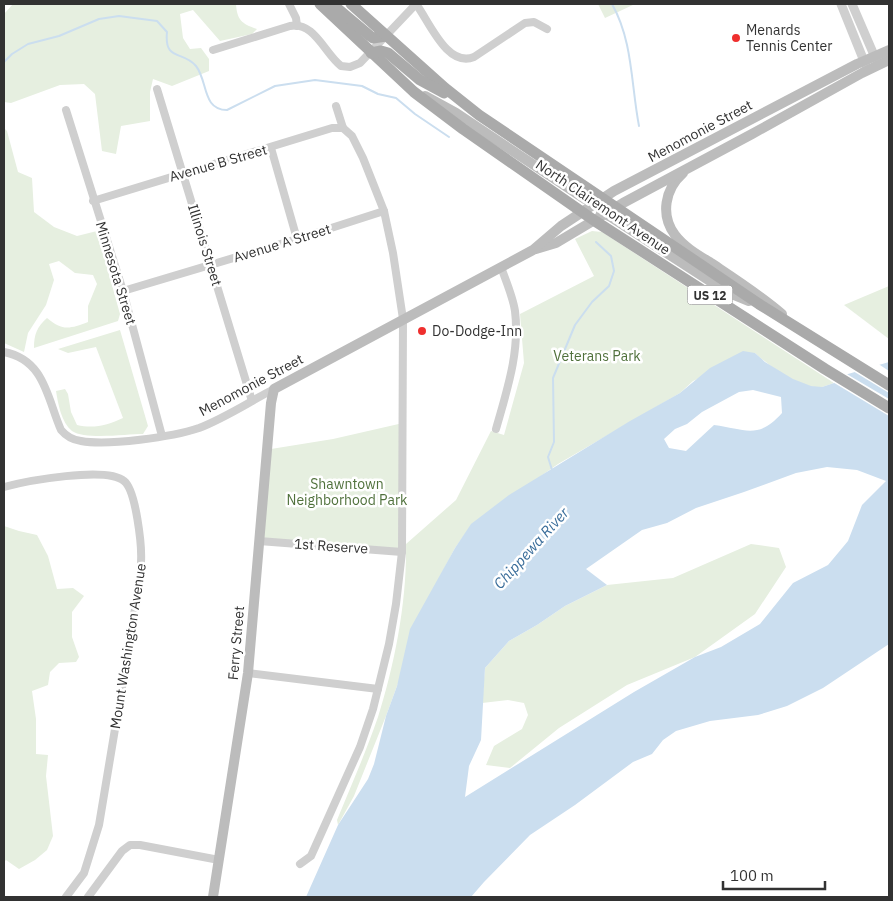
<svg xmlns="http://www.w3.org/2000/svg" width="893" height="901" font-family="'IBM Plex Sans',sans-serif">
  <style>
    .green { fill: #e6efe0 }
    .water { fill: #cbdeef; fill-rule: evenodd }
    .pier { fill: #fff }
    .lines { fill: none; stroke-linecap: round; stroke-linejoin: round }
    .stream { stroke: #cbdeef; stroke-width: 2 }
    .minor { stroke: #cfcfcf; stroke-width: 8 }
    .tertiary { stroke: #cfcfcf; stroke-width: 9 }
    .secondary { stroke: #bcbcbc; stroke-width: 10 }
    .primary { stroke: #aaa; stroke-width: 11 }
    .poi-dot { fill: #ef2f2e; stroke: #fff; stroke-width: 2 }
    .labels { text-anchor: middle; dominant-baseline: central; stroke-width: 5; stroke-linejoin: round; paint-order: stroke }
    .shield { fill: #fff; stroke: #707070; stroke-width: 1 }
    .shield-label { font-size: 12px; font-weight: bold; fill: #323232 }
    .poi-label { font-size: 14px; fill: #323232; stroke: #fff; text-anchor: start }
    .street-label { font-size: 14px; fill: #323232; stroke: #fff }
    .park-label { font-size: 14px; fill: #50713c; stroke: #fff }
    .water-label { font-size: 15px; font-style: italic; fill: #3a6d9a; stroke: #fff }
  </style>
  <rect width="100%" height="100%" fill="#fff"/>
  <!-- green -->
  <g class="green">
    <path d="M13,4h223c1,16 6,20 21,25l-5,5 -32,7 -27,-31 -13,4 3,24 7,11 11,-1 8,11v12l-37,15 -19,-7 -3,13v29l-29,5 -5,28 -14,-3 -7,-57 -11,-10 -24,1 -49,18 -7,-1v-88z"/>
    <polygon points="598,4 635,4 605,18"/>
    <path d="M4,128l3,3 11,41 14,6 2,34 20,15 23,9 20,-5 23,83 -2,7 -84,27c0,-14 3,-21 13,-30 15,13 23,11 41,4v-16l9,-22 -4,-9 -18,-2 -16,-12 -10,3 5,16 -8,25 -18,28 -4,19 -20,-9z"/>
    <path d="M592,231l10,1 232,151c-4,1 -8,3 -12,4 -20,3 -53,-21 -67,-34l-62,28 -13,12 -122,71 -86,60 -17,24 -24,45 -45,123 -32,80 -16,29 -1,-5c14,-34 29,-68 41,-103 17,-54 29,-116 28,-173l50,-44 35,-69 13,4 20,-72 -4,-49 74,-38 -19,-37z"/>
    <polygon points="889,286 889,339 844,305"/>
    <path d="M120,330l28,96 -5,8c-16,0 -58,6 -71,-3 -11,-9 -14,-28 -16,-40l9,-2 3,5 3,18 6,13c17,4 31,0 46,-7l-27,-71 -28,6 -10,-4z"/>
    <polygon points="403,423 402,552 259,541 271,449 333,439"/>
    <polygon points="4,526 19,531 37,535 48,556 57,589 73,588 84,596 72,612 72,637 79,657 76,662 59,663 50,672 48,685 32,691 36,719 36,754 48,755 46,776 53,836 47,850 35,860 19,869 6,860 4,862"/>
    <polygon points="751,544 779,548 786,567 755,614 695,657 627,685 559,728 510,768 486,765 494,746 522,729 528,715 524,703 508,700 482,703 485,668 509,641 537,625 565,606 607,585 673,578"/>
  </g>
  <!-- water -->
  <path class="water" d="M743,351l12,2 10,9 28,17 18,7 11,1 12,-4 14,-9 41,-12v282l-66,44 -36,18 -29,9 -48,6 -34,10 -13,9 -11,14 -19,8 -58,43 -45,30 -46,47 -13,15h-165l32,-72 30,-46 6,-15 12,-48 11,-30 13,-57 45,-81 16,-24 38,-29 121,-74 50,-28 30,-25zM753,390l28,7 1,16c-24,27 -37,16 -68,12l-28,26 -17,-3 -5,-9 11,-10 12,-5 15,-12 37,-20zM827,467l30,3 29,11 -24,24 -14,36 -20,24 -35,18 -33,41 -39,23 -26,10 -61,35 -169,105 4,-31 12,-26 4,-72 24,-27 28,-16 28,-19 42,-21 -21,-16 56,-39 25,-7 29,-15 48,-16 52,-19z"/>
  <!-- pier -->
  <g class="pier">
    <polygon points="877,363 889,371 889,393 853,371"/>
    <polygon points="845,373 889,399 889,416 831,381"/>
  </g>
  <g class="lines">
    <!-- stream -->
    <g class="stream">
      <path d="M612,4c21,37 19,81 27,122"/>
      <path d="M4,62l8,-8 16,-10 31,-8 40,-17 20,-3 38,5 10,11c-3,30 16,18 29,34 12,15 6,44 31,44l48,-24 40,-6 47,6 16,8 18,4 19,16 34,23"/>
      <polyline points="552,470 548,457 554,442 553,378 575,325 592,302 609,286 614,271 611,256 596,242"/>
    </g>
    <!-- minor -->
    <g class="minor">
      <polyline points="289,4 296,18 297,26"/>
      <path d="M416,4c13,17 31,64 58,53l51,-34 9,-1 13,7"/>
      <path d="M213,50l77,-24c24,-5 35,28 51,40l9,1 10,-4 56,-59"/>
      <polyline points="157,89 252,401"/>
      <polyline points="66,110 123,291 162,436"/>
      <polyline points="271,148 297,239"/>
      <polyline points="93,201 332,128 343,128"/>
      <polyline points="123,291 297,239 384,211"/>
      <path d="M4,352c41,8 43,46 57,78 5,6 12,10 20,11 27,5 91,-4 118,-13 26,-10 50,-26 75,-39"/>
      <path d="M496,429c11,-39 24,-77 19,-118 -2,-14 -9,-30 -14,-44"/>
      <path d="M4,487c22,-6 103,-21 120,-6 12,9 18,65 17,81 0,8 -1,16 -2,23l-40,240 -15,48 -18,24"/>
      <polyline points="259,541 402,552"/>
      <polyline points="248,673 378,689"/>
      <polyline points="300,864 311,856 360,747 373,709 389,644 396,604 402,552 403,319 393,253 384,211 363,158 352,136 343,128 336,106"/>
      <polyline points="88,897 122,851 130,845 140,845 219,860"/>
    </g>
    <!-- tertiary -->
    <g class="tertiary">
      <polyline points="841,4 866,66"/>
      <polyline points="852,4 877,62"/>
    </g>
    <!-- secondary -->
    <g class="secondary">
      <polyline points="425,96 456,113 585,199 599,205"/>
      <path d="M683,173c-18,16 -23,42 -8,62 9,12 23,20 36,28 24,16 49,32 71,51"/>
      <polyline points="601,212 611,217 727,292 749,301"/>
      <polyline points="536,249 556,243 623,203 752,134 862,73 889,60"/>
      <polyline points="213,897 248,673 271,403 274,389 533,250 561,226 614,191 857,64 889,50"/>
    </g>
    <!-- primary -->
    <g class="primary">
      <polyline points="320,4 414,92 463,129 595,221 825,369 889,408"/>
      <polyline points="332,4 370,36 373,38 386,36"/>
      <polyline points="351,4 445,88 479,115 759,304 889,385"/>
      <polyline points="371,53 381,51 388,53 420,80 444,93"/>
    </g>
  </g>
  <!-- markers -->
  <g class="poi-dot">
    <circle cx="736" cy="38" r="5"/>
    <circle cx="422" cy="331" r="5"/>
  </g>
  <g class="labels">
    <!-- shield labels -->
    <rect class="shield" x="687.5" y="285.5" width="45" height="19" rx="4"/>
    <g class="shield-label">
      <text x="710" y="295">US 12</text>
    </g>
    <!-- poi labels -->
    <g class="poi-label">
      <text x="746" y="30">Menards<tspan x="746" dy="16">Tennis Center</tspan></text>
      <text x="432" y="331">Do-Dodge-Inn</text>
    </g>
    <!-- street labels -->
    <g class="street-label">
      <text transform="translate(700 131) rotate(-28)">Menomonie Street</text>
      <text transform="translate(218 163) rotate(-16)">Avenue B Street</text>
      <text transform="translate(603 207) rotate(34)">North Clairemont Avenue</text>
      <text transform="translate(282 243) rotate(-17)">Avenue A Street</text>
      <text transform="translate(205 245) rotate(73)">Illinois Street</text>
      <text transform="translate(116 273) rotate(73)">Minnesota Street</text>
      <text transform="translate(251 385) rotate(-28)">Menomonie Street</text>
      <text transform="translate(331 546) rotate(4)">1st Reserve</text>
      <text transform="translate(236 643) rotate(-85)">Ferry Street</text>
      <text transform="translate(128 646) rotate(-81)">Mount Washington Avenue</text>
    </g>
    <!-- park labels -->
    <g class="park-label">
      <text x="597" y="356">Veterans Park</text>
      <text x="347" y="484">Shawntown<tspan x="347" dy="16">Neighborhood Park</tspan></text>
    </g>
    <!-- water labels -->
    <g class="water-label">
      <text transform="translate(531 548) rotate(-48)">Chippewa River</text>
    </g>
  </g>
  <!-- border -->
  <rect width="893" height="901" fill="none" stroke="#323232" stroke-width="10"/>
  <!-- scale -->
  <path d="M723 881v8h102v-8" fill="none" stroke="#323232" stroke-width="2.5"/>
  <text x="730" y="881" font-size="15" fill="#323232" stroke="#ffffff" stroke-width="4" paint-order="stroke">100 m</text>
</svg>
